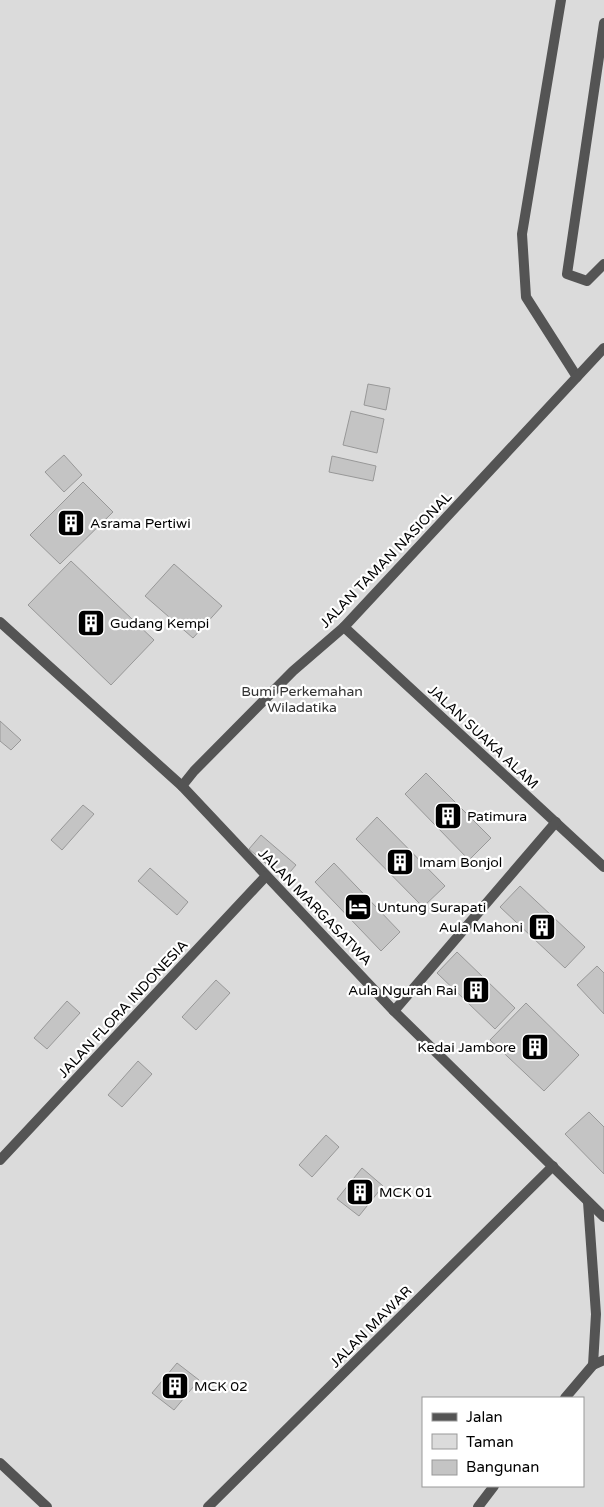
<svg xmlns="http://www.w3.org/2000/svg" width="604" height="1507" font-family="'Varela Round',sans-serif">
  <style>
    .green { fill: #dbdbdb; fill-rule: evenodd }
    .building { fill: #c4c4c4; stroke: #989898 }
    .lines { fill: none; stroke-linecap: round; stroke-linejoin: round }
    .service { stroke: #545454; stroke-width: 10 }
    .minor { stroke: #545454; stroke-width: 10 }
    .labels { text-anchor: middle; dominant-baseline: central; stroke-width: 4.5; stroke-linejoin: round; paint-order: stroke }
    .poi-label { font-size: 14px; fill: #000; stroke: #fff; text-anchor: start }
    .street-label { font-size: 14px; fill: #000; stroke: #fff }
    .park-label { font-size: 14px; fill: #323232; stroke: #fff }
  </style>
  <rect width="100%" height="100%" fill="#fff"/>
  <!-- green -->
  <path class="green" d="M0,0h604v1507h-604zM423,1398h160v88h-160z"/>
  <!-- building -->
  <g class="building">
    <polygon points="368,384 390,388 386,410 364,405"/>
    <polygon points="351,411 384,419 377,453 343,445"/>
    <polygon points="64,455 82,475 64,492 45,472"/>
    <polygon points="332,456 376,466 373,481 329,472"/>
    <polygon points="83,482 113,512 60,564 30,535"/>
    <polygon points="71,561 154,640 111,685 28,605"/>
    <polygon points="174,564 222,606 193,638 145,596"/>
    <polygon points="0,721 21,740 11,750 0,741"/>
    <polygon points="426,773 491,838 469,860 405,794"/>
    <polygon points="83,805 94,814 62,850 51,840"/>
    <polygon points="377,817 445,886 423,907 356,839"/>
    <polygon points="261,835 296,865 284,879 249,849"/>
    <polygon points="334,863 400,932 381,951 315,882"/>
    <polygon points="150,868 188,902 177,915 138,881"/>
    <polygon points="520,886 585,947 565,968 500,907"/>
    <polygon points="457,952 515,1008 495,1029 437,973"/>
    <polygon points="597,966 604,973 604,1014 577,985"/>
    <polygon points="216,980 230,993 196,1030 182,1017"/>
    <polygon points="67,1001 80,1013 47,1049 34,1038"/>
    <polygon points="526,1003 579,1055 544,1091 490,1040"/>
    <polygon points="138,1061 152,1074 122,1107 108,1095"/>
    <polygon points="589,1112 604,1127 604,1174 565,1134"/>
    <polygon points="326,1135 339,1147 312,1177 299,1165"/>
    <polygon points="362,1168 383,1186 359,1216 337,1199"/>
    <polygon points="177,1363 199,1380 174,1410 152,1393"/>
  </g>
  <g class="lines">
    <!-- service -->
    <polyline class="service" points="604,23 567,274 587,281 604,264"/>
    <!-- minor -->
    <g class="minor">
      <polyline points="561,0 522,234 526,297 577,377"/>
      <polyline points="0,622 182,786 394,1011 604,1217"/>
      <polyline points="344,627 604,867"/>
      <polyline points="182,786 194,771 293,671 344,627 604,348"/>
      <polyline points="394,1011 556,822"/>
      <polyline points="0,1160 266,876"/>
      <polyline points="588,1202 596,1314 593,1365"/>
      <polyline points="565,1398 593,1365 604,1360"/>
      <polyline points="0,1463 47,1507"/>
      <polyline points="208,1507 553,1166"/>
      <polyline points="478,1507 494,1486"/>
    </g>
  </g>
  <!-- icons -->
  <defs>
    <g id="building-square" transform="scale(1.4375)"><rect x="-9" y="-9" width="18" height="18" rx="4" fill="#000" stroke="#fff"/><path d="M-4-6H4V6H1V3H-1V6H-4ZM-2.5-4.3h1.7v1.8h-1.7ZM.8-4.3h1.7v1.8H.8ZM-2.5-1h1.7V.8h-1.7ZM.8-1h1.7V.8H.8Z" fill="#fff"/></g>
    <g id="hotel-square" transform="scale(1.4375)"><rect x="-9" y="-9" width="18" height="18" rx="4" fill="#000" stroke="#fff"/><path d="M-6-4.5h1.5V1H6V5H4.5V3h-9V5H-6ZM-4 0a1.8 1.8 0 1 1 3.6 0ZM.5 0V-2.5h3Q6-2.5 6 0Z" fill="#fff"/></g>
  </defs>
  <g fill-rule="evenodd">
    <use href="#building-square" x="71" y="523"/>
    <use href="#building-square" x="91" y="623"/>
    <use href="#building-square" x="448" y="816"/>
    <use href="#building-square" x="400" y="862"/>
    <use href="#hotel-square" x="358" y="907"/>
    <use href="#building-square" x="542" y="927"/>
    <use href="#building-square" x="476" y="990"/>
    <use href="#building-square" x="535" y="1047"/>
    <use href="#building-square" x="360" y="1192"/>
    <use href="#building-square" x="175" y="1386"/>
  </g>
  <g class="labels">
    <!-- poi labels -->
    <g class="poi-label">
      <text x="90" y="523">Asrama Pertiwi</text>
      <text x="110" y="623">Gudang Kempi</text>
      <text x="467" y="816">Patimura</text>
      <text x="419" y="862">Imam Bonjol</text>
      <text x="377" y="907">Untung Surapati</text>
      <text x="523" y="927" text-anchor="end">Aula Mahoni</text>
      <text x="457" y="990" text-anchor="end">Aula Ngurah Rai</text>
      <text x="516" y="1047" text-anchor="end">Kedai Jambore</text>
      <text x="379" y="1192">MCK 01</text>
      <text x="194" y="1386">MCK 02</text>
    </g>
    <!-- street labels -->
    <g class="street-label">
      <text transform="translate(386 560) rotate(-46)">JALAN TAMAN NASIONAL</text>
      <text transform="translate(483 737) rotate(43)">JALAN SUAKA ALAM</text>
      <text transform="translate(315 907) rotate(46)">JALAN MARGASATWA</text>
      <text transform="translate(123 1009) rotate(-47)">JALAN FLORA INDONESIA</text>
      <text transform="translate(371 1327) rotate(-45)">JALAN MAWAR</text>
    </g>
    <!-- park labels -->
    <g class="park-label">
      <text x="302" y="691">Bumi Perkemahan<tspan x="302" dy="16">Wiladatika</tspan></text>
    </g>
  </g>
  <!-- legend -->
  <rect x="422" y="1397" width="162" height="90" fill="#ffffff" stroke="#999999"/>
  <rect x="432" y="1413" width="25" height="8" fill="#545454" stroke="#999999"/>
  <text x="466" y="1422" font-size="15" fill="#000000">Jalan</text>
  <rect x="432" y="1434" width="25" height="15" fill="#dbdbdb" stroke="#999999"/>
  <text x="466" y="1447" font-size="15" fill="#000000">Taman</text>
  <rect x="432" y="1460" width="25" height="15" fill="#c4c4c4" stroke="#999999"/>
  <text x="466" y="1472" font-size="15" fill="#000000">Bangunan</text>
</svg>
